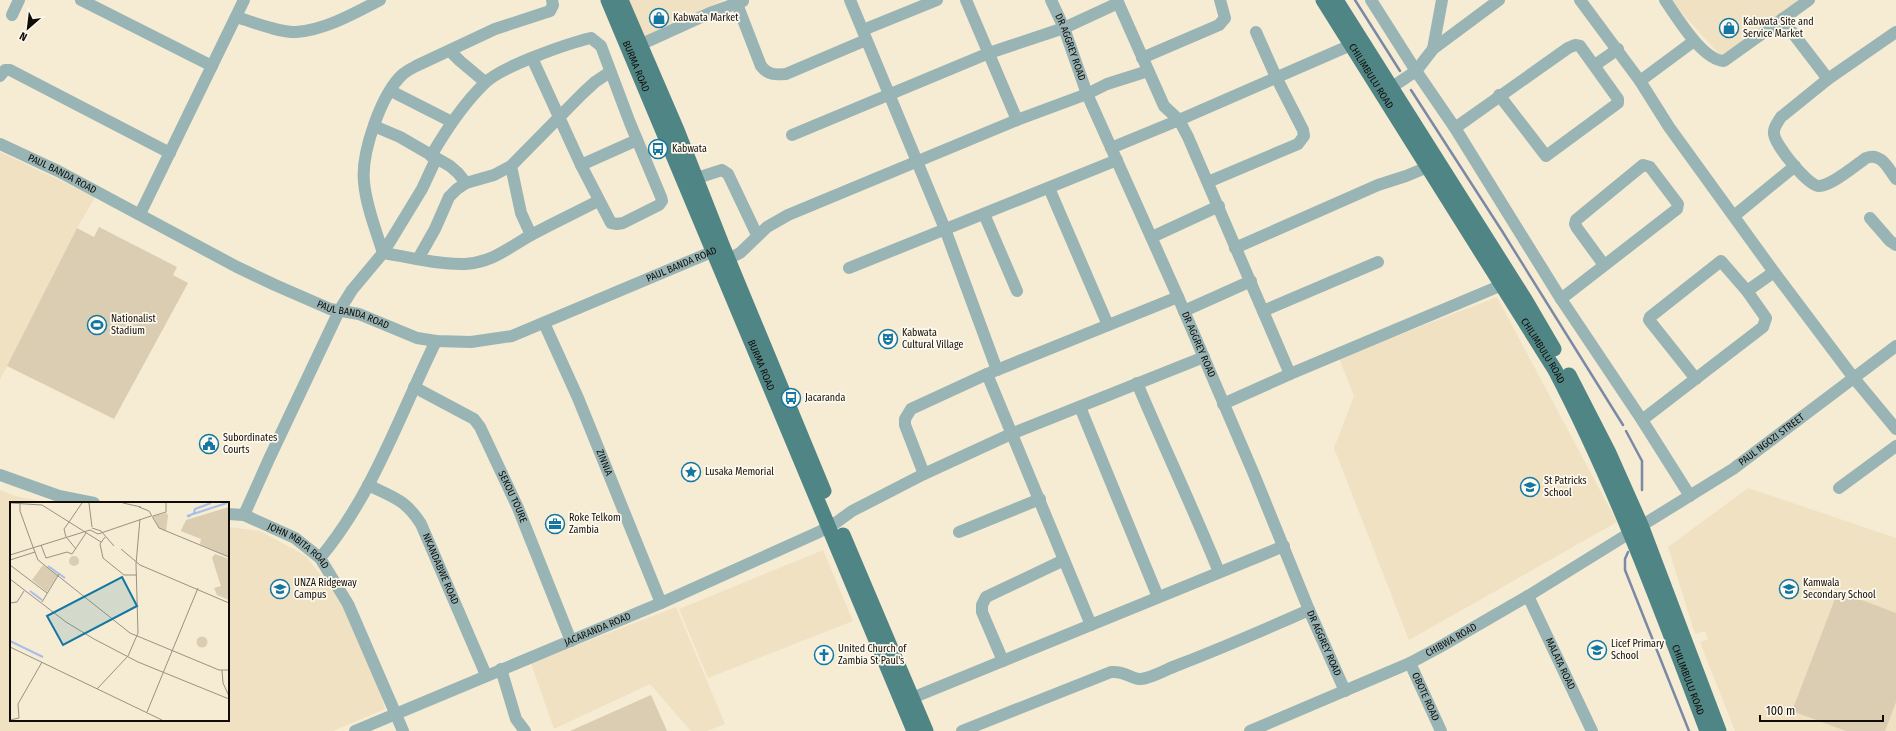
<svg xmlns="http://www.w3.org/2000/svg" width="1896" height="731" font-family="'Fira Sans Condensed',sans-serif">
  <style>
    .built { fill: #f0e1c2 }
    .garden { fill: #dacdb2 }
    .lines { fill: none; stroke-linecap: round; stroke-linejoin: round }
    .stream { stroke: #7a89a5; stroke-width: 2.5 }
    .minor { stroke: #99b4b5; stroke-width: 12 }
    .major { stroke: #508586; stroke-width: 15 }
    .labels { text-anchor: middle; dominant-baseline: central; stroke-width: 3.5; stroke-linejoin: round; paint-order: stroke }
    .poi-label { font-size: 10px; fill: #110d06; stroke: #fdf9ef; text-anchor: start }
    .street-label { font-size: 10px; fill: #110d06; stroke: #fdf9ef }
    .inset-river { fill: none; stroke: #a7bee9; stroke-width: 2 }
    .inset-road { fill: none; stroke: #9a9281; stroke-width: 1 }
    .view { fill: #1277a3; fill-opacity: 0.15; stroke: #1277a3; stroke-width: 2 }
    .inset-edge { fill: none; stroke: #110d06; stroke-width: 2 }
  </style>
  <rect width="100%" height="100%" fill="#f6ebd3"/>
  <!-- built -->
  <g class="built">
    <polygon points="628,0 723,0 644,37"/>
    <polygon points="1670,0 1802,0 1721,56"/>
    <polygon points="0,152 95,197 77,228 0,380"/>
    <polygon points="1497,297 1617,522 1409,640 1334,448 1354,396 1339,358"/>
    <polygon points="1748,488 1896,538 1896,731 1735,731 1700,642 1708,639 1705,631 1695,634 1668,547"/>
    <polygon points="0,490 15,496 48,503 11,503 11,720 228,720 228,527 260,531 306,556 356,621 385,709 333,731 0,731"/>
    <polygon points="823,550 853,621 708,678 679,609"/>
    <polygon points="676,607 725,724 707,731 691,731 650,684 554,729 531,663"/>
  </g>
  <!-- garden -->
  <g class="garden">
    <polygon points="99,227 177,267 173,275 188,283 114,419 7,366 77,228 94,237"/>
    <polygon points="1838,591 1896,613 1896,702 1885,731 1846,731 1792,711"/>
    <polygon points="651,695 667,731 570,731"/>
  </g>
  <g class="lines">
    <!-- stream -->
    <g class="stream">
      <polyline points="1355,0 1400,71"/>
      <polyline points="1411,90 1502,231 1623,425"/>
      <polyline points="1626,431 1642,461 1642,490"/>
      <polyline points="1628,552 1625,559 1625,570 1689,731"/>
    </g>
    <!-- minor -->
    <g class="minor">
      <polyline points="81,0 212,66"/>
      <polyline points="850,0 945,229 997,370"/>
      <polyline points="966,0 1017,120"/>
      <path id="s1" d="M1051,0l13,28 23,66 91,203 75,175 56,138 36,81"/>
      <polyline points="1117,0 1164,106 1179,120 1188,137 1290,374"/>
      <polyline points="1371,0 1416,71 1455,128 1561,299 1642,420 1690,496"/>
      <polyline points="1580,0 1640,81 1669,127 1774,272 1853,377 1896,429"/>
      <path d="M1665,0c12,17 37,60 59,61l85,-61"/>
      <path d="M737,4l24,62c7,9 14,9 25,8l80,-34"/>
      <polyline points="12,15 19,0"/>
      <path d="M236,17c18,5 40,15 60,15 29,-2 59,-19 84,-32"/>
      <polyline points="1782,19 1828,79"/>
      <polyline points="863,30 937,0"/>
      <path d="M1896,32l-68,47 -47,38c-3,5 -8,11 -7,17 1,11 34,52 45,52 12,0 37,-21 47,-28 15,-6 22,10 30,21"/>
      <polyline points="633,48 710,13 743,1"/>
      <polyline points="1433,49 1442,0"/>
      <polyline points="450,51 460,61 485,82"/>
      <polyline points="1142,58 1219,25 1225,18 1220,0"/>
      <polyline points="1595,65 1618,49"/>
      <polyline points="0,76 5,70 10,70 170,153"/>
      <polyline points="1640,81 1694,41"/>
      <polyline points="1392,87 1416,71 1433,49 1499,0"/>
      <polyline points="391,91 452,122"/>
      <polyline points="374,126 400,137 450,166 458,173 466,183"/>
      <polyline points="1455,128 1568,48 1575,45 1580,46 1618,99 1618,103 1546,156 1499,95"/>
      <polyline points="792,135 989,53 1064,28 1118,3"/>
      <path id="s2" d="M0,144l58,27 179,96 38,18 55,24 29,5 58,24 19,3 35,1 41,-6 209,-88"/>
      <polyline points="1111,148 1179,120 1351,45"/>
      <path d="M431,156c15,-26 32,-52 54,-73 15,-16 84,-40 106,-45l10,8 29,77 31,74 1,4 -3,4 -36,18 -6,1 -6,-1 -30,-58 -49,-107"/>
      <polyline points="581,165 637,140"/>
      <polyline points="511,166 521,213 531,235"/>
      <polyline points="697,178 722,170 728,174 757,235"/>
      <polyline points="1208,182 1298,144 1304,136 1303,130 1276,77 1256,32"/>
      <polyline points="1049,188 1108,325"/>
      <polyline points="140,214 244,0"/>
      <polyline points="984,214 1017,291"/>
      <polyline points="1734,216 1795,166"/>
      <polyline points="1870,218 1890,241 1896,245"/>
      <polyline points="1152,237 1219,206"/>
      <polyline points="1235,248 1378,185 1406,176 1428,167"/>
      <path d="M383,253c-7,-23 -17,-47 -19,-71 -3,-29 17,-88 39,-108 4,-3 9,-6 13,-8l79,-37 55,-18 3,-6 -1,-5"/>
      <path d="M383,253c27,4 55,12 82,11 29,-2 44,-17 68,-30 22,-12 44,-22 65,-33"/>
      <polyline points="418,259 435,229 449,197 457,189 466,183 494,175 511,166 582,94 595,82 610,72"/>
      <polyline points="728,259 740,253 767,227 788,215 1017,120 1087,94 1107,84 1148,71"/>
      <polyline points="849,268 1117,160"/>
      <polyline points="1747,291 1774,272"/>
      <polyline points="1561,299 1677,209 1678,204 1650,167 1643,165 1576,220 1575,224 1577,228 1604,265"/>
      <polyline points="1184,311 1251,281"/>
      <polyline points="1263,311 1378,262"/>
      <path id="s3" d="M544,323l34,75 83,205"/>
      <polyline points="987,374 1091,625"/>
      <path d="M1137,383c27,64 56,125 82,189"/>
      <path id="s4" d="M414,387l60,32 6,8 38,81 53,133"/>
      <polyline points="1223,404 1290,374 1502,285"/>
      <polyline points="1080,407 1158,597"/>
      <polyline points="1642,420 1763,327 1766,318 1747,291 1721,261 1650,317 1649,320 1696,379"/>
      <polyline points="924,474 905,425 905,419 911,409 987,374 1178,297"/>
      <polyline points="0,475 59,496 94,503"/>
      <path id="s5" d="M368,485c25,12 38,15 53,39l65,151"/>
      <polyline points="1839,488 1896,446"/>
      <path id="s6" d="M228,514l16,1 51,23 25,20 28,46 55,127"/>
      <polyline points="244,515 269,459 339,311 352,290 383,253 422,189 436,159"/>
      <polyline points="959,532 1040,499"/>
      <path d="M320,558c53,-63 80,-144 116,-217"/>
      <path id="s7" d="M1528,596l64,135"/>
      <polyline points="1003,661 982,612 982,605 986,597 1064,560"/>
      <path id="s8" d="M1410,663l31,68"/>
      <polyline points="501,669 516,719 525,731"/>
      <polyline points="912,698 1284,546"/>
      <path id="s9" d="M355,731l306,-128 158,-71 18,-10 15,-11 72,-37 87,-40 193,-77"/>
      <path d="M962,731l149,-59c15,-1 20,7 30,7 11,-1 26,-10 37,-14 44,-17 88,-36 131,-55"/>
      <path id="s10" d="M1250,731l160,-68 28,-15 90,-52 205,-127 163,-123"/>
    </g>
    <!-- major -->
    <g class="major">
      <path id="s11" d="M608,0l306,731"/>
      <polyline points="621,0 677,130 723,247 824,491"/>
      <path id="s12" d="M1323,0l232,370c60,115 106,239 152,361"/>
      <polyline points="1336,0 1526,301 1554,349"/>
      <polyline points="1569,375 1609,453 1641,525 1719,731"/>
      <polyline points="843,535 926,731"/>
    </g>
  </g>
  <!-- icons -->
  <defs>
    <g id="shop-ring" transform="scale(1)"><circle r="9.5" fill="#fdf9ef" stroke="#1277a3" stroke-width="1.5"/><path d="M-5-2.5h2.3a2.7 3.5 0 0 1 5.4 0H5L5.5 6h-11ZM-1.5-2.5h3a1.5 2.3 0 0 0-3 0Z" fill="#1277a3"/></g>
    <g id="bus-ring" transform="scale(1)"><circle r="9.5" fill="#fdf9ef" stroke="#1277a3" stroke-width="1.5"/><path d="M-5-6H5V4H4V6H2V4H-2V6H-4V4H-5ZM-3.5-4V0h7V-4ZM-3.5 1.2v1.5H-2V1.2ZM2 1.2v1.5H3.5V1.2Z" fill="#1277a3"/></g>
    <g id="stadium-ring" transform="scale(1)"><circle r="9.5" fill="#fdf9ef" stroke="#1277a3" stroke-width="1.5"/><path d="M0-5a6.5 5 0 1 0 0 10a6.5 5 0 1 0 0-10ZM-3.5-1.8h7v3.6h-7Z" fill="#1277a3"/></g>
    <g id="theatre-ring" transform="scale(1)"><circle r="9.5" fill="#fdf9ef" stroke="#1277a3" stroke-width="1.5"/><path d="M-5-5.5Q0-4 5-5.5V0Q5 5 0 6Q-5 5-5 0ZM-3.3-2.5H-1v1.5H-3.3ZM1-2.5H3.3v1.5H1ZM-2.8 1Q0 5.5 2.8 1Z" fill="#1277a3"/></g>
    <g id="civic-ring" transform="scale(1)"><circle r="9.5" fill="#fdf9ef" stroke="#1277a3" stroke-width="1.5"/><path d="M-.6-6.5H3V-4.5H.6V-3L4-1V1h2V6H-6V1h2V-1L-.6-3ZM-1.2 2.5V6h2.4V2.5Z" fill="#1277a3"/></g>
    <g id="sight-ring" transform="scale(1)"><circle r="9.5" fill="#fdf9ef" stroke="#1277a3" stroke-width="1.5"/><path d="M0-6L1.8-2.2L6-1.7L2.9 1.2L3.7 5.4L0 3.3L-3.7 5.4L-2.9 1.2L-6-1.7L-1.8-2.2Z" fill="#1277a3"/></g>
    <g id="school-ring" transform="scale(1)"><circle r="9.5" fill="#fdf9ef" stroke="#1277a3" stroke-width="1.5"/><path d="M0-5L7-2L0 1L-7-2ZM-4 1L0 2.5L4 1V4Q0 6-4 4Z" fill="#1277a3"/></g>
    <g id="office-ring" transform="scale(1)"><circle r="9.5" fill="#fdf9ef" stroke="#1277a3" stroke-width="1.5"/><path d="M-6-3h4V-5.5h4V-3h4V5H-6ZM-1-4.5V-3h2v-1.5ZM-6 0V1H6V0Z" fill="#1277a3"/></g>
    <g id="university-ring" transform="scale(1)"><circle r="9.5" fill="#fdf9ef" stroke="#1277a3" stroke-width="1.5"/><path d="M0-5L7-2L0 1L-7-2ZM-4 1L0 2.5L4 1V4Q0 6-4 4Z" fill="#1277a3"/></g>
    <g id="church-ring" transform="scale(1)"><circle r="9.5" fill="#fdf9ef" stroke="#1277a3" stroke-width="1.5"/><path d="M-1.2-6h2.4v3.5h3.3v2.4h-3.3V6h-2.4V-.1h-3.3v-2.4h3.3Z" fill="#1277a3"/></g>
  </defs>
  <g fill-rule="evenodd">
    <use href="#shop-ring" x="659" y="18"/>
    <use href="#shop-ring" x="1729" y="28"/>
    <use href="#bus-ring" x="658" y="149"/>
    <use href="#stadium-ring" x="97" y="325"/>
    <use href="#theatre-ring" x="888" y="339"/>
    <use href="#bus-ring" x="791" y="398"/>
    <use href="#civic-ring" x="209" y="444"/>
    <use href="#sight-ring" x="691" y="472"/>
    <use href="#school-ring" x="1530" y="487"/>
    <use href="#office-ring" x="555" y="524"/>
    <use href="#university-ring" x="280" y="589"/>
    <use href="#school-ring" x="1789" y="589"/>
    <use href="#school-ring" x="1597" y="650"/>
    <use href="#church-ring" x="824" y="655"/>
  </g>
  <g class="labels">
    <!-- poi labels -->
    <g class="poi-label">
      <text x="673" y="18">Kabwata Market</text>
      <text x="1743" y="22">Kabwata Site and<tspan x="1743" dy="12">Service Market</tspan></text>
      <text x="672" y="149">Kabwata</text>
      <text x="111" y="319">Nationalist<tspan x="111" dy="12">Stadium</tspan></text>
      <text x="902" y="333">Kabwata<tspan x="902" dy="12">Cultural Village</tspan></text>
      <text x="805" y="398">Jacaranda</text>
      <text x="223" y="438">Subordinates<tspan x="223" dy="12">Courts</tspan></text>
      <text x="705" y="472">Lusaka Memorial</text>
      <text x="1544" y="481">St Patricks<tspan x="1544" dy="12">School</tspan></text>
      <text x="569" y="518">Roke Telkom<tspan x="569" dy="12">Zambia</tspan></text>
      <text x="294" y="583">UNZA Ridgeway<tspan x="294" dy="12">Campus</tspan></text>
      <text x="1803" y="583">Kamwala<tspan x="1803" dy="12">Secondary School</tspan></text>
      <text x="1611" y="644">Licef Primary<tspan x="1611" dy="12">School</tspan></text>
      <text x="838" y="649">United Church of<tspan x="838" dy="12">Zambia St Paul's</tspan></text>
    </g>
    <!-- street labels -->
    <g class="street-label">
      <text stroke="none"><textPath href="#s1" startOffset="51">DR AGGREY ROAD</textPath></text>
      <text stroke="none"><textPath href="#s11" startOffset="72">BURMA ROAD</textPath></text>
      <text stroke="none"><textPath href="#s12" startOffset="90">CHILIMBULU ROAD</textPath></text>
      <text stroke="none"><textPath href="#s2" startOffset="69">PAUL BANDA ROAD</textPath></text>
      <text stroke="none"><textPath href="#s2" startOffset="741">PAUL BANDA ROAD</textPath></text>
      <text stroke="none"><textPath href="#s2" startOffset="393">PAUL BANDA ROAD</textPath></text>
      <text stroke="none"><textPath href="#s1" startOffset="375">DR AGGREY ROAD</textPath></text>
      <text stroke="none"><textPath href="#s12" startOffset="414">CHILIMBULU ROAD</textPath></text>
      <text stroke="none"><textPath href="#s11" startOffset="396">BURMA ROAD</textPath></text>
      <text stroke="none"><textPath href="#s10" startOffset="599">PAUL NGOZI STREET</textPath></text>
      <text stroke="none"><textPath href="#s3" startOffset="152">ZINNIA</textPath></text>
      <text stroke="none"><textPath href="#s4" startOffset="155">SEKOU TOURE</textPath></text>
      <text stroke="none"><textPath href="#s6" startOffset="79">JOHN MBITA ROAD</textPath></text>
      <text stroke="none"><textPath href="#s5" startOffset="116">NKANDABWE ROAD</textPath></text>
      <text stroke="none"><textPath href="#s9" startOffset="263">JACARANDA ROAD</textPath></text>
      <text stroke="none"><textPath href="#s10" startOffset="221">CHIBWA ROAD</textPath></text>
      <text stroke="none"><textPath href="#s1" startOffset="699">DR AGGREY ROAD</textPath></text>
      <text stroke="none"><textPath href="#s7" startOffset="75">MALATA ROAD</textPath></text>
      <text stroke="none"><textPath href="#s12" startOffset="774">CHILIMBULU ROAD</textPath></text>
      <text stroke="none"><textPath href="#s8" startOffset="37">OBOTE ROAD</textPath></text>
    </g>
  </g>
  <!-- overview -->
  <g transform="translate(10 502)">
    <rect width="219" height="219" fill="#f6ebd3"/>
    <path d="M219,5v50l-29,-13 1,-5 -20,-8 5,-11zM205,52l14,5v41l-12,-5 -3,-7 7,-2 -9,-28z" fill="#dacdb2"/>
    <path d="M174,22l9,5v4l4,-1 -2,3 -14,-4zM207,53l12,5 -12,-3 3,6 1,-2 2,1v3l-3,-1 2,8 -3,2 -6,-15z" fill="#dacdb2"/>
    <path d="M157,11l1,3 -2,15 -7,-3 -6,-12zM59 59a5 5 0 1 1 10 0a5 5 0 1 1-10 0ZM33,63l15,10 -11,17 -15,-12zM186.5 140a5.5 5.5 0 1 1 11 0a5.5 5.5 0 1 1-11 0Z" fill="#dacdb2"/>
    <path class="inset-river" d="M180,13l-2,2 6,-4 1,-4 16,-6M177,14l40,-13M38,64l17,12M20,89l12,9M0,139l33,16"/>
    <path class="inset-road" d="M0,1l32,2 59,37M10,1v8l13,36M79,1l3,24M113,1l18,4M129,5l10,4 10,17 70,29M143,14l13,-4v-9M59,20l13,-19M82,26l9,3 13,15M88,32l53,-18M56,35l-2,-8 5,-7M95,35l-5,7 3,14 21,17h13M57,36l9,11M31,43l5,13 21,-6 5,2 14,-21M23,45l5,13 92,73 89,37h10M111,47l19,16 89,38M0,53l80,-25 8,4M0,58l25,-8M0,63l37,28M0,77l56,43 28,17 44,23 91,37M32,100l17,-28M0,101l7,-1 7,-11M0,145l152,73M118,154l10,-23 -2,-69 4,-45M212,168l1,13 6,13v19M87,187l31,-33M137,210l51,-124M0,218l9,-2 -1,-14 24,-42"/>
    <path class="view" d="M112,75l15,29 -74,39 -16,-29z"/>
    <rect width="219" height="219" class="inset-edge"/>
  </g>
  <!-- north arrow -->
  <g transform="translate(28 28) rotate(208)" stroke="#fdf9ef" stroke-width="3" paint-order="stroke">
  <path d="M0-3L7 15L0 10L-7 15Z" fill="#110d06"/>
  <text y="-6" font-size="11" font-weight="bold" text-anchor="middle" fill="#110d06">N</text>
  </g>
  <!-- scale -->
  <path d="M1760 715v6h123v-6" fill="none" stroke="#110d06" stroke-width="2"/>
  <text x="1766" y="715" font-size="12" fill="#110d06" stroke="#fdf9ef" stroke-width="3" paint-order="stroke">100 m</text>
</svg>
